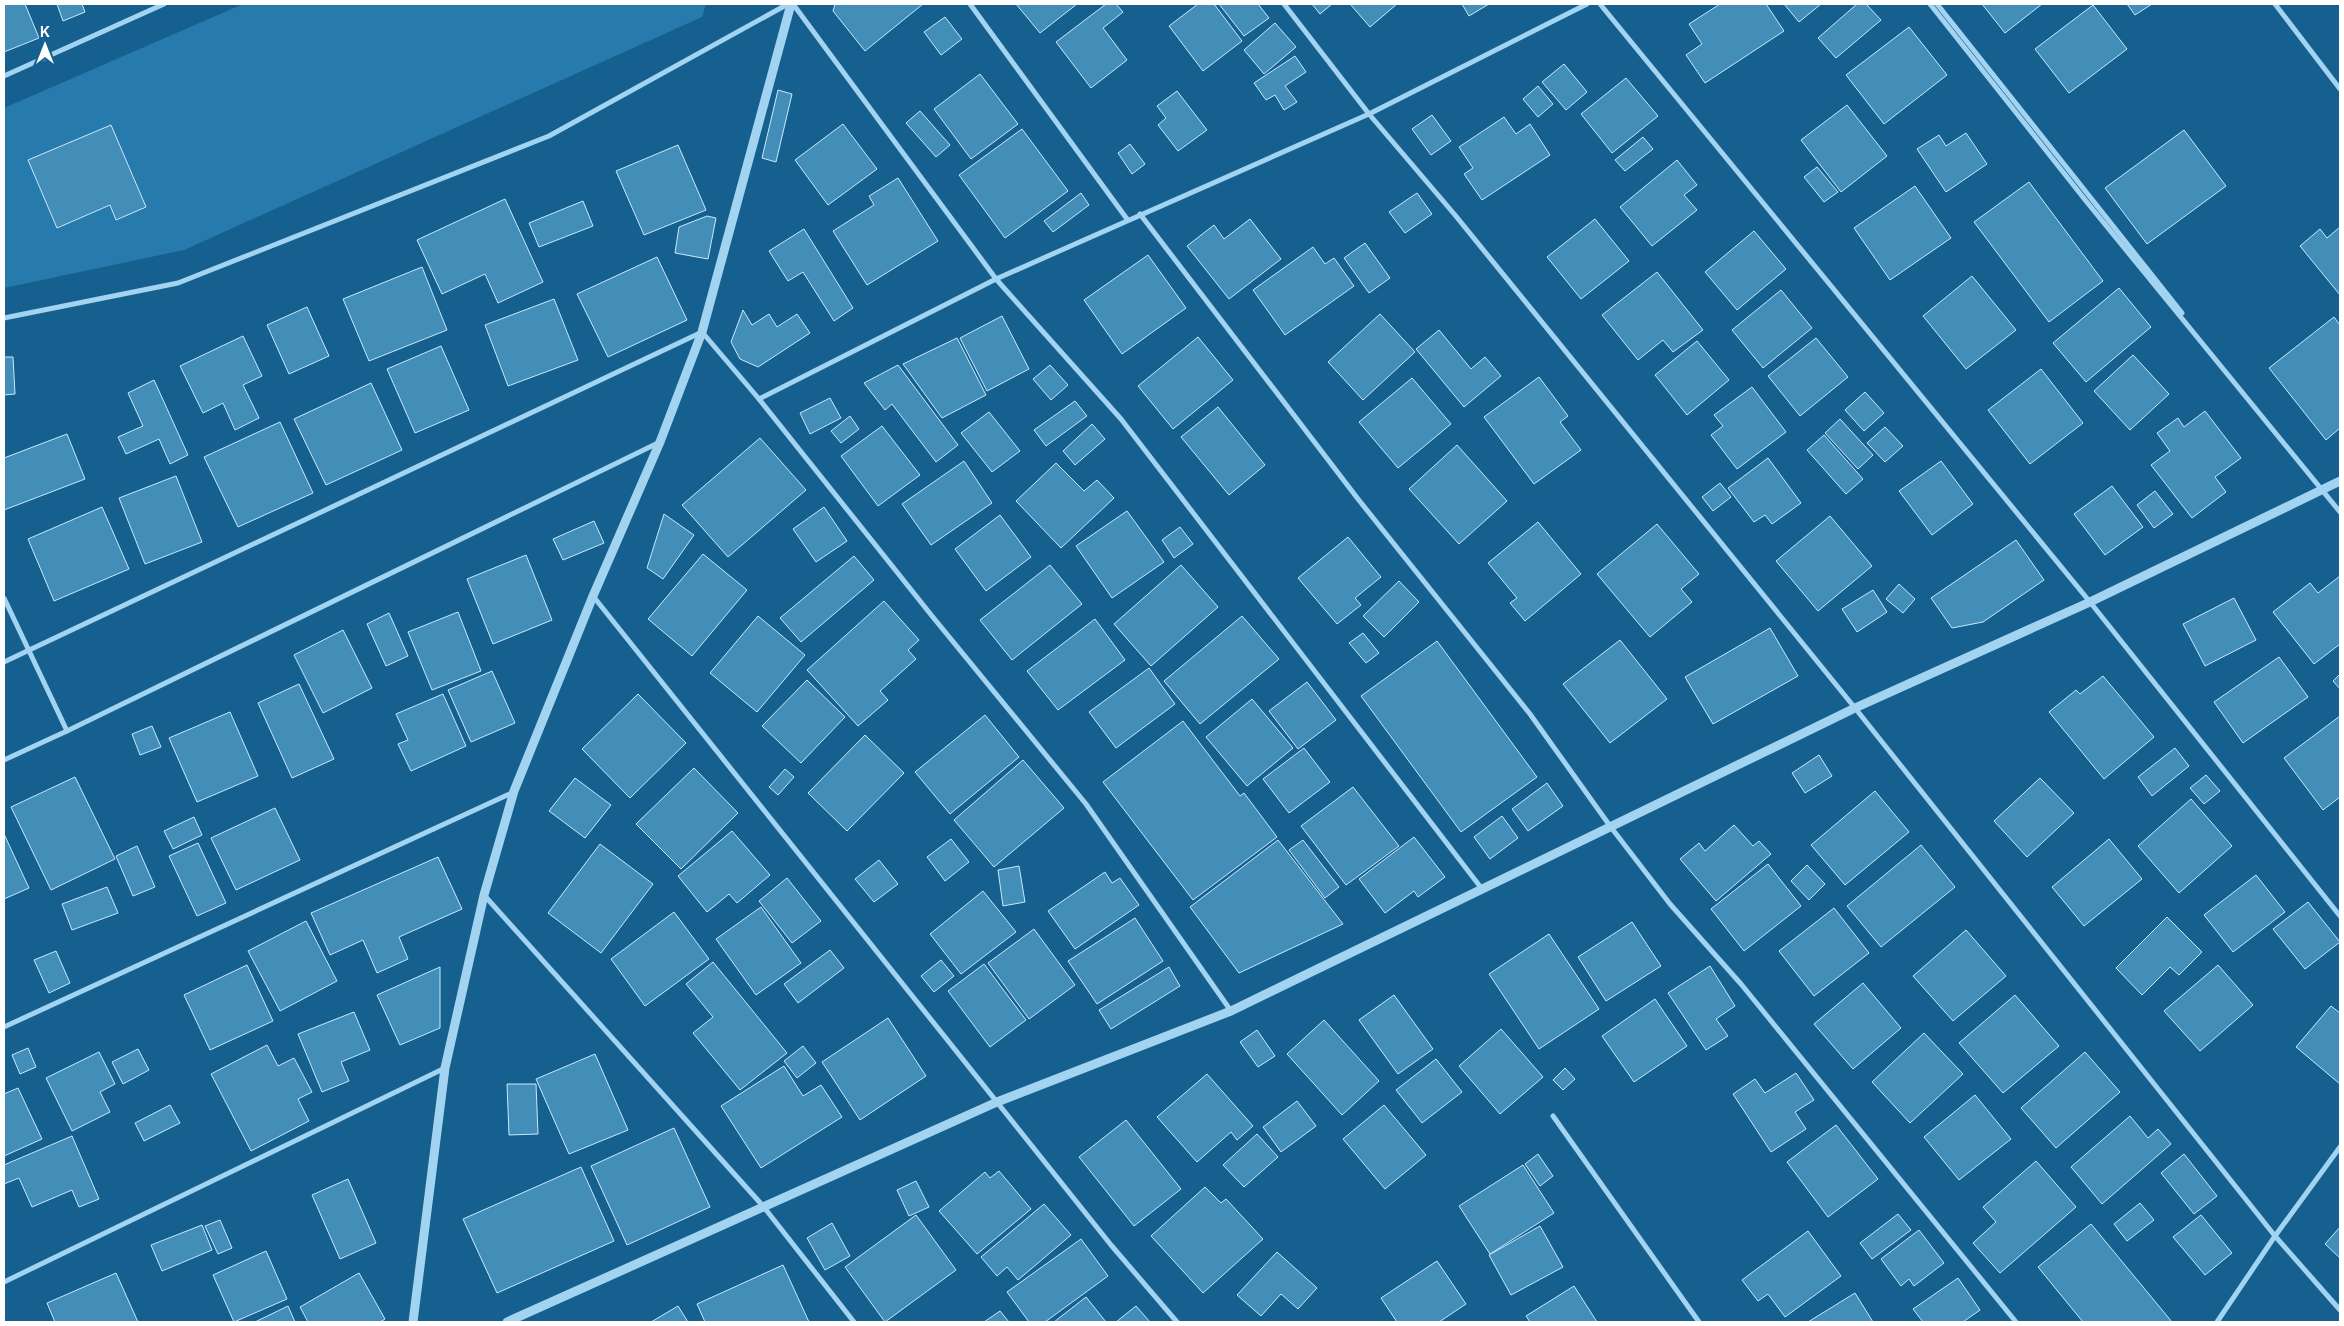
<svg xmlns="http://www.w3.org/2000/svg" width="2344" height="1326" font-family="Inter,sans-serif">
  <style>
    .green { fill: #267aac }
    .building { fill: #438db9; stroke: #c9e9fb }
    .lines { fill: none; stroke-linecap: round; stroke-linejoin: round }
    .minor { stroke: #a2d3f0; stroke-width: 5 }
    .tertiary { stroke: #a2d3f0; stroke-width: 9 }
  </style>
  <rect width="100%" height="100%" fill="#16608f"/>
  <!-- green -->
  <polygon class="green" points="243,4 706,4 702,17 184,250 4,288 4,108"/>
  <!-- building -->
  <g class="building">
    <polygon points="4,4 25,4 39,38 4,52"/>
    <polygon points="57,4 82,4 85,12 63,21"/>
    <polygon points="835,4 923,4 865,51 833,11"/>
    <polygon points="1016,4 1077,4 1040,33"/>
    <polygon points="1106,4 1116,4 1123,12 1103,28 1127,60 1091,88 1056,42"/>
    <polygon points="1198,4 1214,4 1242,41 1203,71 1169,26"/>
    <polygon points="1219,4 1258,4 1269,18 1244,36"/>
    <polygon points="1312,4 1332,4 1320,14"/>
    <polygon points="1350,4 1397,4 1370,27"/>
    <polygon points="1462,4 1489,4 1469,16"/>
    <polygon points="1720,4 1766,4 1784,31 1705,83 1686,55 1702,44 1689,24"/>
    <polygon points="1784,4 1821,4 1799,22"/>
    <polygon points="1857,4 1866,4 1881,20 1836,58 1818,38"/>
    <polygon points="1982,4 2042,4 2005,33"/>
    <polygon points="2127,4 2152,4 2135,15"/>
    <polygon points="2093,5 2127,49 2069,93 2035,49"/>
    <polygon points="945,17 962,39 941,55 924,32"/>
    <polygon points="1275,23 1296,47 1264,74 1244,50"/>
    <polygon points="1909,27 1947,75 1884,124 1846,75"/>
    <polygon points="1295,56 1306,72 1285,86 1297,102 1284,110 1275,95 1266,100 1254,83"/>
    <polygon points="1564,64 1587,92 1566,110 1542,82"/>
    <polygon points="980,74 1018,124 971,159 934,109"/>
    <polygon points="1626,78 1658,116 1612,153 1581,114"/>
    <polygon points="1538,86 1553,104 1538,117 1523,99"/>
    <polygon points="778,90 792,94 776,162 762,158"/>
    <polygon points="1177,91 1207,130 1178,151 1158,125 1166,118 1157,106"/>
    <polygon points="1847,105 1887,156 1841,192 1801,140"/>
    <polygon points="920,111 950,145 936,157 906,123"/>
    <polygon points="1432,115 1451,141 1431,155 1412,129"/>
    <polygon points="1504,117 1516,134 1530,124 1550,155 1482,200 1464,174 1473,168 1459,147"/>
    <polygon points="843,124 877,169 828,205 795,160"/>
    <polygon points="111,125 146,207 116,220 110,205 57,228 28,160"/>
    <polygon points="1022,129 1068,191 1005,238 959,175"/>
    <polygon points="2184,130 2226,186 2147,244 2105,188"/>
    <polygon points="1966,133 1987,164 1946,192 1917,149 1939,135 1946,146"/>
    <polygon points="1643,137 1653,149 1625,171 1615,160"/>
    <polygon points="1130,144 1145,164 1132,174 1118,153"/>
    <polygon points="678,145 706,210 644,235 616,171"/>
    <polygon points="1677,160 1697,185 1684,195 1697,210 1652,246 1620,207"/>
    <polygon points="1817,167 1838,192 1824,202 1804,177"/>
    <polygon points="898,178 938,241 867,285 833,231 874,205 869,196"/>
    <polygon points="2029,182 2103,281 2049,322 1974,222"/>
    <polygon points="1915,186 1951,238 1890,280 1854,228"/>
    <polygon points="1081,193 1089,205 1053,232 1044,221"/>
    <polygon points="1417,193 1432,214 1405,233 1389,212"/>
    <polygon points="505,199 543,282 498,303 485,274 442,294 417,240"/>
    <polygon points="583,201 593,226 539,247 529,223"/>
    <polygon points="707,216 716,218 708,259 675,253 679,227"/>
    <polygon points="1250,219 1281,259 1229,299 1187,246 1214,225 1224,239"/>
    <polygon points="1595,219 1629,261 1581,299 1547,257"/>
    <polygon points="2340,227 2340,295 2300,246 2320,229 2327,238"/>
    <polygon points="804,229 853,308 834,321 803,272 788,281 769,251"/>
    <polygon points="1754,231 1786,269 1737,310 1705,272"/>
    <polygon points="1365,243 1390,278 1369,293 1344,258"/>
    <polygon points="1313,247 1325,264 1334,258 1354,286 1285,335 1253,290"/>
    <polygon points="1148,255 1186,308 1122,354 1084,300"/>
    <polygon points="657,257 687,320 608,357 577,294"/>
    <polygon points="422,267 447,330 369,361 343,299"/>
    <polygon points="1657,272 1703,330 1673,352 1663,340 1638,360 1602,315"/>
    <polygon points="1972,276 2016,330 1966,369 1923,316"/>
    <polygon points="2119,288 2151,327 2086,382 2053,343"/>
    <polygon points="1781,290 1812,328 1763,368 1732,330"/>
    <polygon points="554,299 578,360 508,386 485,325"/>
    <polygon points="307,307 329,356 289,374 267,325"/>
    <polygon points="743,310 752,325 769,314 777,327 797,314 810,333 758,367 740,359 731,342"/>
    <polygon points="1380,314 1415,352 1363,400 1328,362"/>
    <polygon points="1002,316 1029,369 987,391 960,338"/>
    <polygon points="2334,317 2340,325 2340,428 2326,440 2269,368"/>
    <polygon points="1439,330 1471,369 1485,357 1501,376 1464,407 1416,349"/>
    <polygon points="243,336 262,376 243,385 259,418 235,430 223,403 203,413 180,366"/>
    <polygon points="1198,337 1233,380 1173,429 1138,386"/>
    <polygon points="957,338 986,395 942,418 903,364"/>
    <polygon points="1816,338 1848,377 1800,416 1768,376"/>
    <polygon points="1697,341 1729,380 1687,415 1655,375"/>
    <polygon points="441,346 469,410 415,433 387,369"/>
    <polygon points="2133,355 2169,394 2130,430 2094,391"/>
    <polygon points="4,357 13,357 15,394 4,395"/>
    <polygon points="898,365 958,445 936,462 892,404 885,410 864,383"/>
    <polygon points="1050,365 1068,385 1051,400 1033,379"/>
    <polygon points="2041,369 2083,423 2030,464 1988,410"/>
    <polygon points="1539,377 1568,416 1560,422 1581,450 1534,484 1484,417"/>
    <polygon points="1412,378 1451,424 1398,468 1359,422"/>
    <polygon points="154,380 188,455 170,464 159,439 126,454 118,437 143,426 128,393"/>
    <polygon points="371,383 402,450 326,485 294,419"/>
    <polygon points="1752,387 1786,432 1737,469 1711,435 1723,426 1714,415"/>
    <polygon points="1865,392 1884,413 1864,431 1845,410"/>
    <polygon points="830,398 841,418 810,434 800,413"/>
    <polygon points="1075,401 1087,416 1046,446 1034,430"/>
    <polygon points="1218,407 1265,465 1229,495 1181,437"/>
    <polygon points="2205,411 2241,458 2215,477 2226,492 2192,518 2151,465 2170,451 2157,433 2178,418 2184,427"/>
    <polygon points="989,412 1020,451 992,472 961,433"/>
    <polygon points="850,416 859,429 841,443 831,431"/>
    <polygon points="1840,419 1873,455 1858,469 1825,433"/>
    <polygon points="280,422 313,493 238,527 204,457"/>
    <polygon points="1092,424 1105,439 1075,465 1063,451"/>
    <polygon points="882,426 920,475 878,506 841,456"/>
    <polygon points="1885,427 1903,446 1885,462 1867,443"/>
    <polygon points="67,434 85,479 4,510 4,458"/>
    <polygon points="1824,435 1863,479 1846,494 1807,450"/>
    <polygon points="760,438 806,490 728,557 682,505"/>
    <polygon points="1457,445 1507,501 1459,544 1409,489"/>
    <polygon points="1768,458 1801,503 1772,524 1765,515 1754,522 1728,488"/>
    <polygon points="964,461 992,503 931,545 902,504"/>
    <polygon points="1941,461 1973,504 1932,535 1899,491"/>
    <polygon points="1056,463 1084,491 1097,480 1114,498 1061,548 1016,501"/>
    <polygon points="176,476 202,542 145,564 119,498"/>
    <polygon points="1720,483 1731,497 1713,511 1702,497"/>
    <polygon points="2112,486 2143,527 2105,555 2074,514"/>
    <polygon points="2155,491 2173,514 2154,528 2137,505"/>
    <polygon points="102,507 129,569 54,601 28,539"/>
    <polygon points="824,507 847,541 816,562 793,529"/>
    <polygon points="1127,511 1164,562 1112,598 1076,546"/>
    <polygon points="664,514 694,535 663,579 647,568"/>
    <polygon points="1000,515 1031,557 986,591 955,549"/>
    <polygon points="1830,516 1872,566 1818,611 1776,561"/>
    <polygon points="594,521 604,543 563,560 553,539"/>
    <polygon points="1538,522 1581,574 1525,621 1510,603 1517,598 1488,563"/>
    <polygon points="1657,524 1699,574 1681,589 1692,602 1650,637 1597,574"/>
    <polygon points="1180,527 1193,544 1174,558 1162,540"/>
    <polygon points="1348,537 1381,577 1355,598 1361,605 1337,624 1298,578"/>
    <polygon points="2016,540 2044,580 1983,622 1952,628 1931,598"/>
    <polygon points="703,554 747,590 692,656 648,619"/>
    <polygon points="526,555 552,620 493,644 467,579"/>
    <polygon points="854,556 874,580 801,642 780,618"/>
    <polygon points="1050,565 1082,604 1012,660 980,620"/>
    <polygon points="1181,565 1218,607 1151,666 1114,624"/>
    <polygon points="2340,576 2340,644 2314,664 2273,612 2310,583 2318,593"/>
    <polygon points="1399,581 1419,602 1384,637 1363,616"/>
    <polygon points="1899,584 1915,599 1903,613 1886,599"/>
    <polygon points="1873,590 1887,612 1857,632 1842,609"/>
    <polygon points="2234,598 2256,640 2205,666 2183,624"/>
    <polygon points="884,601 919,640 908,650 916,659 880,691 888,700 858,726 807,670"/>
    <polygon points="458,612 481,671 432,690 408,632"/>
    <polygon points="389,613 408,656 386,666 367,624"/>
    <polygon points="758,616 805,655 757,712 710,673"/>
    <polygon points="1242,616 1279,659 1200,724 1164,681"/>
    <polygon points="1095,619 1125,660 1058,710 1027,671"/>
    <polygon points="1770,628 1798,676 1713,724 1685,677"/>
    <polygon points="343,630 372,688 323,713 294,655"/>
    <polygon points="1363,633 1379,653 1366,663 1349,643"/>
    <polygon points="1620,640 1667,699 1610,743 1563,684"/>
    <polygon points="1437,641 1537,777 1461,832 1361,696"/>
    <polygon points="2279,657 2308,697 2243,743 2214,702"/>
    <polygon points="1149,668 1175,704 1116,748 1089,712"/>
    <polygon points="492,671 515,723 471,742 448,690"/>
    <polygon points="2340,674 2340,689 2333,681"/>
    <polygon points="2103,676 2154,737 2104,779 2049,712 2076,690 2080,694"/>
    <polygon points="807,680 845,717 801,763 762,726"/>
    <polygon points="1307,682 1336,720 1298,749 1269,711"/>
    <polygon points="299,684 334,759 292,778 258,703"/>
    <polygon points="443,694 466,746 411,771 398,744 408,740 396,714"/>
    <polygon points="638,694 686,743 630,798 582,749"/>
    <polygon points="1252,699 1293,748 1247,786 1206,737"/>
    <polygon points="230,712 258,776 197,802 169,738"/>
    <polygon points="985,715 1019,757 950,814 915,772"/>
    <polygon points="2340,716 2340,797 2323,810 2284,758"/>
    <polygon points="1183,721 1240,796 1244,793 1277,837 1193,900 1103,782"/>
    <polygon points="152,726 161,747 140,755 132,734"/>
    <polygon points="865,735 904,773 847,831 808,793"/>
    <polygon points="1304,748 1330,782 1289,813 1263,779"/>
    <polygon points="2175,748 2189,766 2152,796 2138,777"/>
    <polygon points="1819,755 1832,776 1805,793 1792,773"/>
    <polygon points="1023,760 1064,808 994,867 954,820"/>
    <polygon points="694,768 738,813 681,869 636,824"/>
    <polygon points="785,769 794,777 778,795 769,787"/>
    <polygon points="2206,775 2220,791 2204,804 2190,788"/>
    <polygon points="75,777 115,859 51,890 11,807"/>
    <polygon points="575,778 611,805 585,838 549,811"/>
    <polygon points="2040,778 2074,813 2027,857 1994,821"/>
    <polygon points="1547,783 1563,806 1528,831 1512,809"/>
    <polygon points="1353,787 1399,846 1346,885 1301,826"/>
    <polygon points="1875,791 1909,832 1845,885 1811,845"/>
    <polygon points="2191,799 2232,846 2179,893 2138,846"/>
    <polygon points="275,808 300,860 236,890 211,838"/>
    <polygon points="1502,816 1518,838 1490,859 1474,837"/>
    <polygon points="194,817 202,835 173,849 164,831"/>
    <polygon points="1734,825 1753,846 1759,841 1771,854 1716,901 1680,859 1699,843 1705,851"/>
    <polygon points="732,831 770,875 737,903 729,894 707,912 678,876"/>
    <polygon points="4,834 29,888 4,899"/>
    <polygon points="1414,837 1445,877 1418,897 1414,891 1385,913 1359,879"/>
    <polygon points="951,839 969,862 945,881 927,857"/>
    <polygon points="2109,839 2142,879 2084,926 2052,887"/>
    <polygon points="1278,840 1343,924 1239,973 1190,907"/>
    <polygon points="1303,840 1339,887 1325,898 1289,850"/>
    <polygon points="198,843 226,903 197,916 169,856"/>
    <polygon points="600,844 653,884 601,953 548,913"/>
    <polygon points="1921,845 1955,887 1881,947 1847,906"/>
    <polygon points="137,846 155,887 133,896 116,856"/>
    <polygon points="438,857 462,909 399,937 408,959 377,973 363,940 330,955 311,913"/>
    <polygon points="879,860 898,884 874,902 855,879"/>
    <polygon points="1768,864 1801,906 1744,951 1711,909"/>
    <polygon points="1807,865 1825,884 1809,900 1791,881"/>
    <polygon points="1019,866 1025,902 1003,906 998,870"/>
    <polygon points="1105,872 1112,883 1120,878 1139,905 1075,949 1048,911"/>
    <polygon points="2256,875 2285,912 2233,952 2204,915"/>
    <polygon points="787,878 821,921 792,943 759,901"/>
    <polygon points="107,887 118,913 72,930 62,904"/>
    <polygon points="983,891 1016,932 961,974 930,934"/>
    <polygon points="2308,902 2340,942 2305,969 2273,929"/>
    <polygon points="761,907 801,963 756,995 716,939"/>
    <polygon points="1834,908 1869,953 1814,996 1779,951"/>
    <polygon points="674,912 709,959 645,1006 611,959"/>
    <polygon points="2167,917 2202,952 2179,975 2170,967 2142,995 2116,968"/>
    <polygon points="1135,918 1163,961 1097,1004 1068,961"/>
    <polygon points="306,921 337,981 280,1011 248,951"/>
    <polygon points="1632,922 1661,966 1606,1001 1578,957"/>
    <polygon points="1034,929 1075,985 1029,1019 988,963"/>
    <polygon points="1966,930 2006,976 1953,1021 1913,976"/>
    <polygon points="1549,934 1599,1009 1539,1049 1489,974"/>
    <polygon points="830,950 844,968 798,1003 784,984"/>
    <polygon points="56,951 70,983 49,993 34,960"/>
    <polygon points="941,960 954,976 934,992 921,976"/>
    <polygon points="713,962 787,1053 740,1090 693,1033 713,1017 686,984"/>
    <polygon points="984,964 1026,1020 990,1047 948,991"/>
    <polygon points="247,965 273,1021 210,1050 184,995"/>
    <polygon points="2218,965 2253,1005 2200,1051 2164,1011"/>
    <polygon points="1710,966 1735,1006 1716,1019 1728,1036 1706,1050 1668,993"/>
    <polygon points="440,967 440,1028 400,1045 377,995"/>
    <polygon points="1169,967 1180,986 1111,1029 1099,1010"/>
    <polygon points="1863,983 1901,1028 1853,1069 1814,1024"/>
    <polygon points="1394,995 1433,1049 1398,1074 1359,1020"/>
    <polygon points="2015,995 2059,1046 2003,1093 1959,1043"/>
    <polygon points="1655,999 1687,1046 1634,1082 1602,1036"/>
    <polygon points="2331,1006 2340,1013 2340,1084 2296,1047"/>
    <polygon points="354,1012 370,1050 341,1062 349,1081 322,1092 298,1034"/>
    <polygon points="888,1018 926,1076 860,1120 822,1062"/>
    <polygon points="1324,1020 1379,1081 1342,1115 1287,1054"/>
    <polygon points="1501,1029 1543,1077 1500,1114 1459,1066"/>
    <polygon points="1257,1030 1275,1056 1258,1067 1240,1042"/>
    <polygon points="1924,1033 1963,1074 1910,1123 1872,1082"/>
    <polygon points="267,1045 278,1066 294,1058 312,1092 298,1099 309,1121 251,1151 211,1074"/>
    <polygon points="803,1046 816,1063 797,1078 784,1061"/>
    <polygon points="28,1048 36,1067 20,1074 12,1055"/>
    <polygon points="138,1049 149,1070 123,1084 112,1062"/>
    <polygon points="99,1052 115,1084 100,1092 110,1112 72,1131 46,1078"/>
    <polygon points="2085,1052 2120,1092 2056,1148 2021,1108"/>
    <polygon points="595,1054 628,1130 569,1154 536,1079"/>
    <polygon points="1436,1059 1462,1092 1422,1123 1396,1090"/>
    <polygon points="784,1066 803,1096 821,1085 842,1117 761,1168 721,1106"/>
    <polygon points="1565,1068 1575,1079 1563,1090 1553,1080"/>
    <polygon points="1796,1073 1814,1100 1795,1112 1806,1129 1771,1152 1733,1094 1755,1079 1765,1093"/>
    <polygon points="1207,1074 1253,1126 1237,1140 1231,1132 1197,1162 1157,1117"/>
    <polygon points="507,1084 536,1084 538,1134 509,1135"/>
    <polygon points="18,1088 42,1139 4,1156 4,1094"/>
    <polygon points="1975,1095 2011,1139 1959,1180 1924,1137"/>
    <polygon points="1297,1101 1316,1126 1281,1152 1263,1127"/>
    <polygon points="170,1105 180,1123 144,1141 135,1123"/>
    <polygon points="1384,1105 1426,1155 1385,1189 1343,1139"/>
    <polygon points="2130,1116 2148,1138 2158,1129 2171,1144 2102,1204 2071,1167"/>
    <polygon points="1126,1120 1181,1189 1134,1226 1079,1157"/>
    <polygon points="1836,1125 1878,1179 1828,1217 1787,1162"/>
    <polygon points="674,1128 710,1207 627,1245 591,1166"/>
    <polygon points="1257,1134 1278,1157 1244,1187 1223,1165"/>
    <polygon points="72,1136 99,1199 79,1207 72,1190 32,1207 19,1178 4,1184 4,1165"/>
    <polygon points="1538,1154 1553,1176 1540,1186 1525,1164"/>
    <polygon points="2184,1154 2217,1196 2194,1214 2161,1173"/>
    <polygon points="2036,1161 2076,1207 2000,1273 1973,1243 1996,1222 1983,1207"/>
    <polygon points="1523,1165 1554,1213 1490,1254 1459,1206"/>
    <polygon points="581,1167 614,1241 497,1293 463,1219"/>
    <polygon points="999,1171 1031,1209 977,1254 939,1211 985,1172 990,1178"/>
    <polygon points="348,1179 376,1243 340,1259 312,1195"/>
    <polygon points="916,1181 929,1207 909,1216 897,1190"/>
    <polygon points="1205,1187 1221,1203 1226,1199 1263,1239 1203,1293 1151,1236"/>
    <polygon points="2140,1203 2154,1220 2127,1241 2114,1224"/>
    <polygon points="1044,1204 1071,1235 1018,1280 1007,1267 997,1276 981,1257"/>
    <polygon points="1898,1214 1911,1230 1872,1259 1860,1243"/>
    <polygon points="916,1215 956,1270 885,1322 845,1267"/>
    <polygon points="2201,1215 2232,1253 2205,1275 2173,1237"/>
    <polygon points="220,1220 232,1248 218,1254 205,1226"/>
    <polygon points="832,1223 850,1256 825,1270 807,1238"/>
    <polygon points="2091,1224 2172,1322 2083,1322 2038,1267"/>
    <polygon points="202,1225 212,1250 162,1271 151,1245"/>
    <polygon points="1540,1226 1563,1267 1511,1295 1489,1255"/>
    <polygon points="2340,1227 2340,1258 2325,1244"/>
    <polygon points="1919,1230 1944,1263 1914,1286 1909,1279 1901,1286 1881,1259"/>
    <polygon points="1808,1231 1841,1276 1785,1317 1768,1294 1758,1301 1742,1280"/>
    <polygon points="1081,1239 1108,1276 1045,1322 1029,1322 1007,1292"/>
    <polygon points="266,1251 287,1299 234,1322 213,1275"/>
    <polygon points="1277,1252 1317,1288 1298,1309 1281,1294 1261,1316 1237,1295"/>
    <polygon points="1437,1261 1466,1304 1439,1322 1397,1322 1381,1298"/>
    <polygon points="783,1265 809,1322 705,1322 697,1304"/>
    <polygon points="116,1273 138,1322 55,1322 47,1303"/>
    <polygon points="359,1273 385,1319 380,1322 308,1322 300,1307"/>
    <polygon points="1958,1278 1980,1310 1963,1322 1923,1322 1913,1309"/>
    <polygon points="1574,1286 1597,1322 1530,1322 1526,1316"/>
    <polygon points="1855,1293 1873,1322 1808,1322"/>
    <polygon points="1086,1297 1106,1322 1054,1322"/>
    <polygon points="288,1306 295,1322 255,1322"/>
    <polygon points="678,1306 688,1322 651,1322"/>
    <polygon points="1136,1306 1150,1322 1116,1322"/>
    <polygon points="1000,1311 1009,1322 984,1322"/>
  </g>
  <g class="lines">
    <!-- minor -->
    <g class="minor">
      <polyline points="793,4 996,279 1121,419 1482,889"/>
      <polyline points="970,4 1127,219"/>
      <polyline points="1284,4 1369,114 1455,215 1855,708 2275,1236 2340,1310"/>
      <polyline points="1600,4 2090,602 2340,916"/>
      <polyline points="1930,4 2086,201 2340,512"/>
      <polyline points="1937,4 2182,313"/>
      <polyline points="2275,4 2340,89"/>
      <polyline points="4,76 164,4"/>
      <polyline points="1140,214 1358,499 1530,714 1610,826 1670,904 1741,984 2016,1322"/>
      <polyline points="4,318 178,283 549,136 788,4"/>
      <polyline points="759,399 996,279 1369,114 1587,4"/>
      <polyline points="593,596 1111,1245 1177,1322"/>
      <polyline points="4,598 67,731"/>
      <polyline points="4,662 702,332 759,399 932,616 1086,804 1231,1011"/>
      <polyline points="4,760 67,731 660,442"/>
      <polyline points="484,895 763,1206 854,1322"/>
      <polyline points="4,1027 514,792"/>
      <polyline points="1553,1116 1699,1322"/>
      <polyline points="4,1282 445,1068"/>
      <polyline points="2217,1322 2275,1236 2340,1147"/>
    </g>
    <!-- tertiary -->
    <g class="tertiary">
      <polyline points="413,1322 445,1068 484,895 514,791 593,596 660,442 702,332 791,4"/>
      <polyline points="507,1322 997,1102 1231,1011 1855,708 2090,602 2340,481"/>
    </g>
  </g>
  <!-- border -->
  <rect width="2344" height="1326" fill="none" stroke="#ffffff" stroke-width="10"/>
  <!-- north arrow -->
  <g transform="translate(45 45)" stroke="#16608f" stroke-width="4" paint-order="stroke">
  <path d="M0-4L9 19L0 12L-9 19Z" fill="#ffffff"/>
  <text y="-8" font-size="14" font-weight="bold" text-anchor="middle" fill="#ffffff">K</text>
  </g>
</svg>
